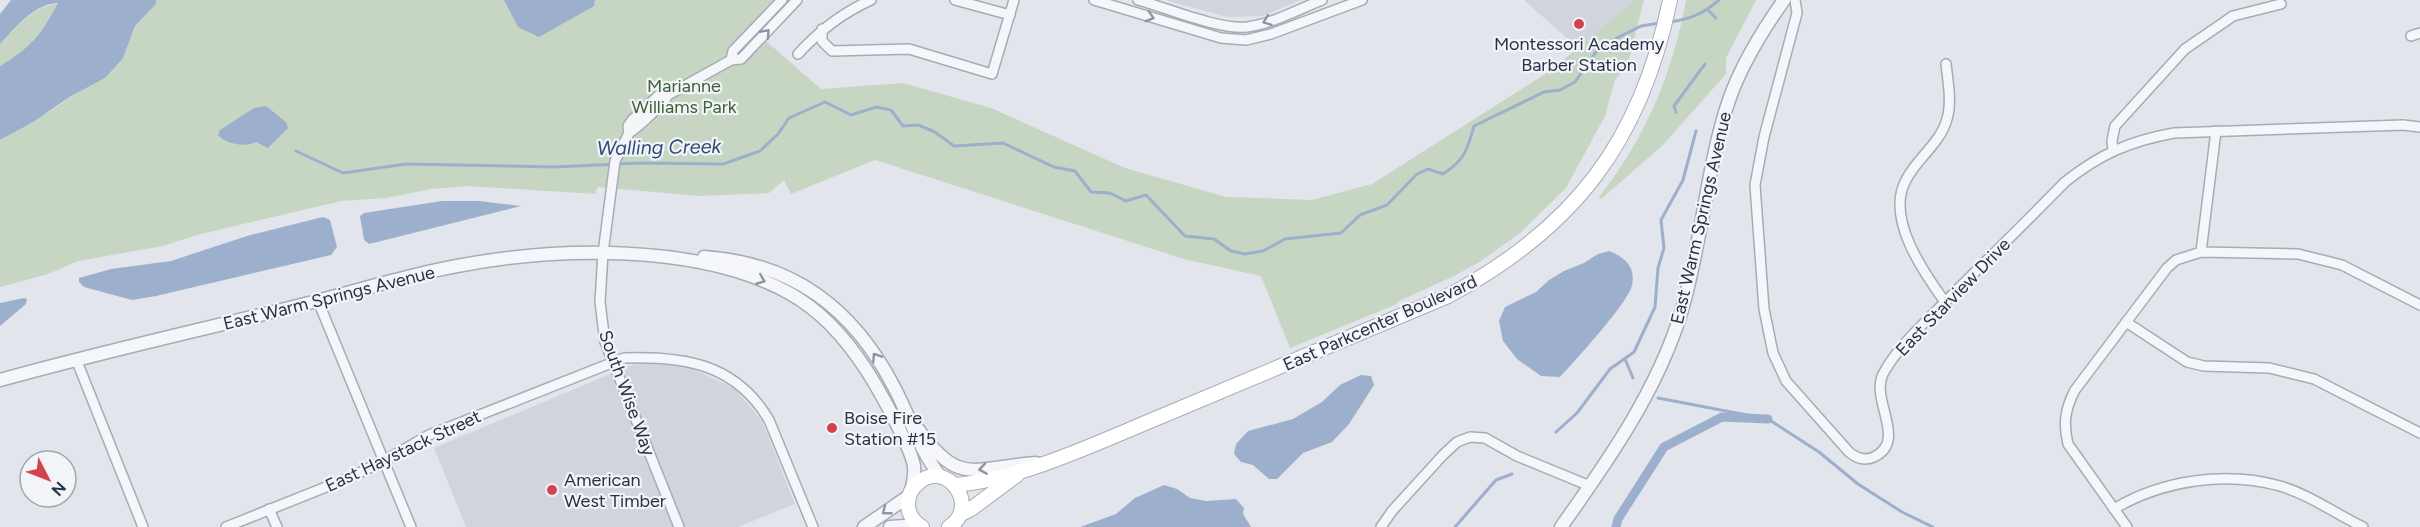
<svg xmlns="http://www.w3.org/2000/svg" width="2420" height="527" font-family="Figtree,sans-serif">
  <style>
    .built { fill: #d0d4dd }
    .green { fill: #c6d6c3 }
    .water { fill: #9cb0cd }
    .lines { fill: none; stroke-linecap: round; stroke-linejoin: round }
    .stream { stroke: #9cb0cd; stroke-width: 3 }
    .canal { stroke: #9cb0cd; stroke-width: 9 }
    .minor-casing { stroke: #a7abb6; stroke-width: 12 }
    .tertiary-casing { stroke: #a7abb6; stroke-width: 15 }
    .secondary-casing { stroke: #a7abb6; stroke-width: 16 }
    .minor { stroke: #f5f6f9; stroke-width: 9 }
    .tertiary { stroke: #f5f6f9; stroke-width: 12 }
    .secondary { stroke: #fff; stroke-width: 14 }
    .oneway { stroke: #8f949e }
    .poi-dot { fill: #d5424d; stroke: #f2f4f8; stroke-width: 2 }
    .labels { text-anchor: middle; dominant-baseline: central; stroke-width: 4.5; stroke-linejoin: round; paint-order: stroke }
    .poi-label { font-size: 18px; fill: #293144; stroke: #f2f4f8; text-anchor: start }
    .park-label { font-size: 18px; fill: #3b6136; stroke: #f2f4f8 }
    .street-label { font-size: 18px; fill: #293144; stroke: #f2f4f8 }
    .water-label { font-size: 20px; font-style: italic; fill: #314c7b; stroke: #f2f4f8 }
  </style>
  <rect width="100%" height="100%" fill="#e2e5eb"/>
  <!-- built -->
  <g class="built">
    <polygon points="1165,0 1301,0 1262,16 1227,17"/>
    <polygon points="1524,0 1635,0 1578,48"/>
    <polygon points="646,359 694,369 735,389 762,421 795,504 738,527 466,527 434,448"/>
  </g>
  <!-- green -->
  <g class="green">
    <polygon points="156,0 787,0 758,34 821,89 903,83 991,108 1125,168 1226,197 1312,200 1372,184 1550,71 1635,0 1644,0 1627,67 1615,80 1605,116 1566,188 1520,233 1481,261 1454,276 1397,302 1397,304 1290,348 1261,276 1184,259 875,160 791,194 784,180 769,193 700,196 598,187 595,194 466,186 431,189 386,198 341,201 197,235 163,246 78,261 48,274 0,287 0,140 55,108 123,58 135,26 156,4"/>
    <path d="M1686,0h70l-30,58v16l-64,72 -61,53 -2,-2c46,-58 74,-124 87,-197z"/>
    <path d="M59,3c-18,31 -28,44 -59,63v-22c18,-19 32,-37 59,-41z"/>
  </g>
  <!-- water -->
  <g class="water">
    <path d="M11,0h145v4l-21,22 -12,32 -18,20 -34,18 -38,26 -33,18v-74c31,-19 41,-31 58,-63 -24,1 -42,24 -58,41v-30z"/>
    <polygon points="504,0 595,0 594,6 539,37 518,27"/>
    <path d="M266,106l20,16 2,6 -20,20 -12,-6c-11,5 -29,3 -38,-7l2,-5 34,-22z"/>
    <polygon points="442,201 479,201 521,206 369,244 364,240 360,216 364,213"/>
    <polygon points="323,217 330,220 337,247 331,255 156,296 132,300 84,287 79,282 79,278 111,269 171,261 247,236"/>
    <path d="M1609,251c15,6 27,15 23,34 -3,17 -58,77 -72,92l-19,-1 -24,-17 -14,-18 -4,-20 6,-14 31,-15 13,-12 15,-9 20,-8 14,-9z"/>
    <polygon points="24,298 27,299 26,304 0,326 0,303"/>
    <polygon points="1361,375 1371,376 1374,385 1349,424 1332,442 1303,453 1277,479 1269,479 1253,465 1241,462 1234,454 1236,444 1248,431 1293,419 1322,402 1340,385"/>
    <polygon points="1164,485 1177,489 1190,498 1206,501 1236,499 1244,508 1243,514 1251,527 1080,527 1116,514 1135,498"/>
  </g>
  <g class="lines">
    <!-- stream -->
    <g class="stream">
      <polyline points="1708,10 1716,18"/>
      <path d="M1670,22c20,-3 33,-8 49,-22"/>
      <polyline points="1676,112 1674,106 1705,64"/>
      <path d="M296,151l47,22 63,-9 148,3 86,-4 83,1 37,-13 18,-17 11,-16 36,-16 26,13 25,-8 15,3 12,16 15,-1 17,7 19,14 49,-3 51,24 21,4 16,21 19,1 16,8 20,-6 39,41 29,3 17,12 14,3 18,-3 22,-12 56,-6 19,-18 27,-10 30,-31 11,-5 15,5c22,-14 24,-24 31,-48l70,-34 16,-2 15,-8 20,-29 18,-13 28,-14 19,-3"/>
      <polyline points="1625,359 1633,378"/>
      <polyline points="1658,398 1768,419 1819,452 1858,484 1902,512 1933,527"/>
      <polyline points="1556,432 1577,413 1610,369 1634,352 1655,307 1658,268 1664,248 1661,220 1683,180 1696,131"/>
      <polyline points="1455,527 1496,480 1512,474"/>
    </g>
    <!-- canal -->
    <polyline class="canal" points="1616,527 1618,519 1664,447 1722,417 1768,419"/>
    <!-- minor casing -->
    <g class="minor-casing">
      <g id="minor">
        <polyline points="955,0 1010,15"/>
        <polyline points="1094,0 1221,38 1246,40 1271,34 1362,0"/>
        <path d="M1138,0c29,8 81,30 109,27 25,-3 52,-18 75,-27"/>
        <path d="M1795,0l2,13 -33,124 -9,48 9,124 9,44 13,28 63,71c7,6 16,9 25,5 34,-16 -4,-57 9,-83 16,-30 46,-55 69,-79 38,-38 76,-75 113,-113 35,-28 65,-41 109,-49l229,-8 17,2"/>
        <polyline points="822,29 822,41 832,51 909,49 992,74 1014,0"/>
        <polyline points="2411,36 2420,33"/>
        <path d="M798,54c21,-23 44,-41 73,-54"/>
        <polyline points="731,60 733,51 782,0"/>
        <polyline points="668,95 659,95 632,120 628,126 629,133 615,161 603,253 600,302 605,342 679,527"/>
        <path d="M629,133c8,-5 35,-29 39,-38l63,-35 10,-1 56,-59"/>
        <polyline points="2113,149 2112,141 2115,126 2185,49 2233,16 2281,4"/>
        <polyline points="2201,252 2216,131"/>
        <polyline points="318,301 411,527"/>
        <path d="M1945,302c-21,-29 -60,-84 -39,-122 11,-22 34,-36 41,-61 5,-17 1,-37 -1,-55"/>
        <polyline points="2126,322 2187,362 2204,366 2269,368 2314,379 2420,433"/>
        <polyline points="76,359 143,527"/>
        <polyline points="269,509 277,527"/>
        <path d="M2114,509c48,-29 112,-38 166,-23 28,8 56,28 83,41"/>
        <path d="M226,527l120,-48 38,-18 45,-26 195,-77c61,-2 112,6 145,62l44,107"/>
        <polyline points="1381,527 1392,511 1443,455 1457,442 1470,437 1485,438 1517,456 1590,486"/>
        <path d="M2127,527l-59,-83c-5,-20 -3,-35 7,-54l92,-122 9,-8 25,-8 97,2 44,11 78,40"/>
      </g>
    </g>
    <!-- tertiary casing -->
    <g class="tertiary-casing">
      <g id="tertiary">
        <path d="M704,257c89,6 149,51 190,130 16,30 25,62 46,89"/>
        <path d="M0,380c97,-27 195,-49 293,-73 55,-13 109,-31 164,-41 99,-19 242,-23 332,27 33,18 58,47 78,78 11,17 44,76 47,95 1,9 -1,17 -3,26"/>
        <path d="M918,429c42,59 56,38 118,34"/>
        <polyline points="864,527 909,496"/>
        <polyline points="890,527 918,525"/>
        <path d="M1561,527c47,-66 96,-136 120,-214 21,-69 25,-145 48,-213 13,-37 33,-69 55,-100"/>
      </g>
    </g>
    <!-- secondary casing -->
    <g class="secondary-casing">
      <g id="secondary">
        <path d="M955,485c65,-5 146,-44 207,-69 95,-40 191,-80 286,-120 127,-68 193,-155 222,-296"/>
        <polyline points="961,514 971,509 1017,475"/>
        <path d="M922,527c-8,-5 -14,-13 -14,-23 0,-9 4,-16 10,-21 29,-25 63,24 31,44"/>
      </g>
    </g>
    <!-- minor -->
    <use href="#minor" class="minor"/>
    <!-- tertiary -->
    <use href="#tertiary" class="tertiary"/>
    <!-- secondary -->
    <use href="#secondary" class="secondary"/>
  </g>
  <!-- one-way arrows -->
  <defs><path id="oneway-chevron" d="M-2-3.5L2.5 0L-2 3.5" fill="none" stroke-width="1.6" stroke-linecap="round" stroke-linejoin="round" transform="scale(1.5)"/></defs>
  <g class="oneway">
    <use href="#oneway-chevron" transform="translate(1150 17) rotate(17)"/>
    <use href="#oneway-chevron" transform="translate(1267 21) rotate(160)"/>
    <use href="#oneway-chevron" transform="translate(766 33) rotate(-48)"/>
    <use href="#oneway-chevron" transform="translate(761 280) rotate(22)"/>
    <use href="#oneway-chevron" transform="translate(876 357) rotate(-123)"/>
    <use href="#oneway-chevron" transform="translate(983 469) rotate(171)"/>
    <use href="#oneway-chevron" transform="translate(886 511) rotate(142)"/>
  </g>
  <!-- markers -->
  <g class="poi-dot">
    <circle cx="1579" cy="24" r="6"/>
    <circle cx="832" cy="428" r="6"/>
    <circle cx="552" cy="490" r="6"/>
  </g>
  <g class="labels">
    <!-- poi labels -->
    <g class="poi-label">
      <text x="1579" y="44" text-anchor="middle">Montessori Academy<tspan x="1579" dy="21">Barber Station</tspan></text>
      <text x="844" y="418">Boise Fire<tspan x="844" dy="21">Station #15</tspan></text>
      <text x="564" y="480">American<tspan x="564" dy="21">West Timber</tspan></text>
    </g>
    <!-- park labels -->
    <g class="park-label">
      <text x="684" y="86">Marianne<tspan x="684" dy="21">Williams Park</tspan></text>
    </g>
    <!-- street labels -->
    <g class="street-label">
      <text transform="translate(1701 218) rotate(-77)">East Warm Springs Avenue</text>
      <text transform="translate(1953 297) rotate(-46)">East Starview Drive</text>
      <text transform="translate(329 298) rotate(-14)">East Warm Springs Avenue</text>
      <text transform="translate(1380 323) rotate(-24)">East Parkcenter Boulevard</text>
      <text transform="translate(627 393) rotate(70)">South Wise Way</text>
      <text transform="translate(403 451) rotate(-25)">East Haystack Street</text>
    </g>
    <!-- water labels -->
    <g class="water-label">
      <text transform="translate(659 147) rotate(-1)">Walling Creek</text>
    </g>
  </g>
  <!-- north arrow -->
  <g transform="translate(48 479) rotate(132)"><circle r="28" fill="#f2f4f8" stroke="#a2a6b0" stroke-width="1.5"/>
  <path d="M0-4.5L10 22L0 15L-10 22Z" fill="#d5424d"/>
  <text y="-9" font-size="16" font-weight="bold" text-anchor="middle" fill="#293144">N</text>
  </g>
</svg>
